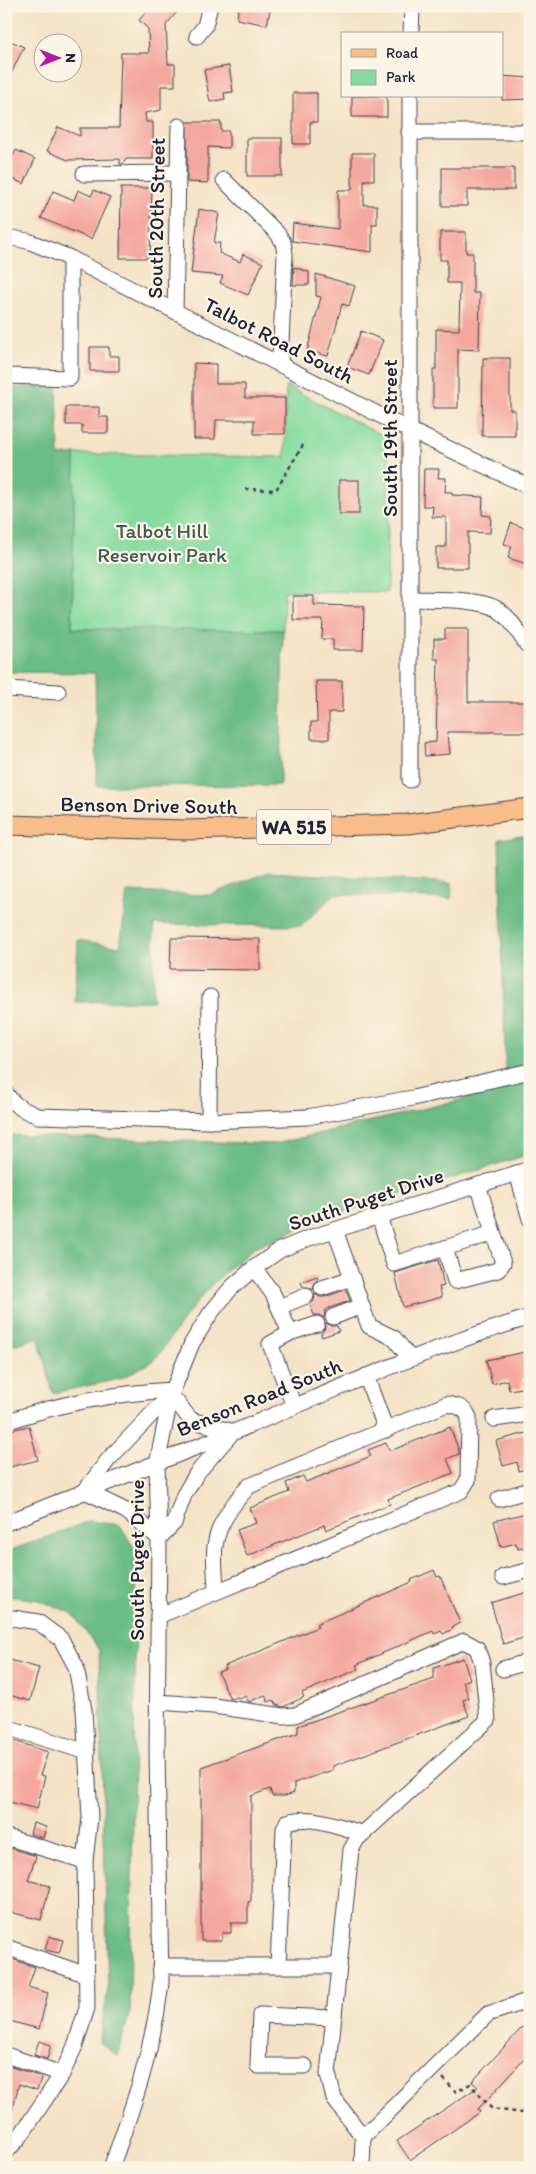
<svg xmlns="http://www.w3.org/2000/svg" width="536" height="2174" font-family="Itim,sans-serif">
  <style>
    .green { fill: #86dca0; stroke: #547f6e }
    .forest { fill: #6cbc86; stroke: #476f60 }
    .building { fill: #f4a79f }
    .lines { fill: none; stroke-linecap: round; stroke-linejoin: round }
    .minor-casing { stroke: #423f50; stroke-width: 17 }
    .major-casing { stroke: #423f50; stroke-width: 21 }
    .path { stroke: #423f50; stroke-width: 2.5; stroke-dasharray: 4 4; stroke-linecap: butt }
    .minor { stroke: #fff; stroke-width: 15 }
    .major { stroke: #f8bd88; stroke-width: 19 }
    .labels { text-anchor: middle; dominant-baseline: central; stroke-width: 4.5; stroke-linejoin: round; paint-order: stroke }
    .shield { fill: #fcf5e5; stroke: #63616e; stroke-width: 1 }
    .shield-label { font-size: 20px; font-weight: bold; fill: #22223b }
    .street-label { font-size: 21px; fill: #22223b; stroke: #fcf5e5 }
    .park-label { font-size: 21px; fill: #405a59; stroke: #fcf5e5 }
  </style>
  <rect width="100%" height="100%" fill="#fcf5e5"/>
  <filter id="ink" filterUnits="userSpaceOnUse"><feTurbulence type="fractalNoise" baseFrequency=".02" numOctaves="2"/><feDisplacementMap in="SourceGraphic" scale="10" xChannelSelector="R" yChannelSelector="G"/><feConvolveMatrix kernelMatrix="1 2 1 2 8 2 1 2 1" color-interpolation-filters="sRGB"/></filter>
  <filter id="wash" filterUnits="userSpaceOnUse"><feTurbulence type="fractalNoise" baseFrequency=".0096" numOctaves="4" result="noise"/><feDisplacementMap in="SourceGraphic" scale="20" xChannelSelector="R" yChannelSelector="G"/><feGaussianBlur stdDeviation="1.12" result="paint"/><feColorMatrix in="noise" values="0 0 0 0 0 0 0 0 0 0 0 0 0 0 0 0 0 1.4 0 .05"/><feComposite in="paint" operator="in"/></filter>
  <g filter="url(#wash)">
    <rect width="100%" height="100%" fill="#f4e2c6"/>
    <!-- green -->
    <polygon class="green" points="286,386 389,439 387,592 284,591 283,630 72,629 75,454 285,457"/>
    <!-- forest -->
    <g class="forest">
      <polygon points="57,386 59,456 75,454 72,629 283,630 280,785 97,786 95,673 6,672 6,388"/>
      <polygon points="530,835 530,1154 325,1218 254,1248 211,1285 186,1316 155,1360 120,1379 53,1393 38,1337 6,1348 6,1135 275,1144 506,1089 499,839"/>
      <polygon points="269,872 452,883 451,899 335,894 301,926 154,924 153,1001 75,1002 78,940 120,947 127,892 209,895"/>
      <polygon points="89,1521 120,1525 137,1553 130,2012 117,2056 99,2042 108,1990 99,1650 72,1613 38,1600 6,1596 6,1552"/>
    </g>
    <g id="blocks">
      <!-- building -->
      <g class="building">
        <polygon points="152,6 182,6 166,25 168,64 175,64 175,86 161,86 161,110 145,113 146,122 153,122 153,159 126,159 123,164 120,164 120,159 68,160 47,151 58,127 80,136 80,128 119,128 121,53 149,53 148,29 139,20"/>
        <polygon points="239,6 271,6 267,25 237,19"/>
        <polygon points="6,39 24,47 6,84"/>
        <polygon points="229,66 233,92 224,93 225,99 210,102 204,70"/>
        <polygon points="502,76 530,78 530,99 502,100"/>
        <polygon points="293,93 317,93 317,122 310,122 310,144 293,144"/>
        <rect x="352" y="96" width="35" height="21"/>
        <polygon points="187,122 221,122 221,131 229,131 229,148 208,147 208,183 187,182"/>
        <rect x="247" y="138" width="35" height="38"/>
        <polygon points="16,150 35,159 24,184 6,176 6,170"/>
        <polygon points="352,153 374,153 374,180 364,180 364,205 377,205 377,224 372,224 372,252 292,241 293,223 338,229 338,190 352,190"/>
        <polygon points="442,168 514,168 514,190 467,190 467,206 442,206"/>
        <polygon points="121,188 152,188 150,258 120,258"/>
        <polygon points="78,190 91,196 94,190 110,197 91,239 41,218 53,191 74,200"/>
        <polygon points="199,209 219,213 214,243 220,243 219,253 240,262 243,254 263,263 248,295 220,283 223,276 191,273"/>
        <polygon points="440,232 466,232 466,253 473,253 473,293 480,293 479,350 458,349 458,408 433,408 433,369 436,369 436,329 459,330 460,283 447,283 447,260 440,260"/>
        <polygon points="294,267 309,272 309,285 293,285"/>
        <polygon points="316,274 355,286 349,306 342,304 328,356 307,351 321,297 316,296"/>
        <polygon points="361,331 383,340 369,375 347,367"/>
        <polygon points="90,347 109,347 109,356 119,356 119,371 90,371"/>
        <polygon points="483,358 510,358 510,410 515,410 515,436 482,436"/>
        <polygon points="194,363 216,364 216,384 245,384 245,398 285,398 285,434 254,434 254,420 216,420 215,439 194,439"/>
        <polygon points="66,407 99,407 99,417 108,417 108,433 82,433 82,425 66,425"/>
        <polygon points="424,469 439,469 438,478 446,478 445,492 452,492 452,495 483,497 482,515 491,516 490,533 468,532 468,568 436,568 436,547 446,547 446,517 432,517 433,506 423,506"/>
        <rect x="339" y="480" width="20" height="34"/>
        <polygon points="511,523 530,530 530,565 508,558 512,546 504,544"/>
        <polygon points="293,596 314,596 314,605 364,606 363,650 333,650 333,639 322,639 323,620 293,620"/>
        <polygon points="445,629 468,629 468,702 530,702 530,732 448,732 450,754 425,756 424,743 436,742 438,659 434,659 434,639 445,639"/>
        <polygon points="316,681 342,681 342,712 329,712 329,739 311,739 311,722 317,722"/>
        <polygon points="171,938 260,939 260,970 170,969"/>
        <polygon points="438,1260 444,1286 439,1287 442,1297 403,1307 395,1273"/>
        <polygon points="317,1276 318,1279 315,1282 313,1290 308,1287 303,1287 301,1282"/>
        <polygon points="346,1290 350,1301 329,1308 325,1311 324,1318 319,1315 314,1315 310,1305 314,1301 315,1294 320,1297 324,1297"/>
        <polygon points="326,1323 331,1326 337,1326 339,1331 322,1337 321,1333 324,1330"/>
        <polygon points="530,1351 530,1377 521,1379 522,1388 509,1390 507,1380 492,1384 486,1360"/>
        <polygon points="29,1426 38,1460 6,1468 6,1431"/>
        <polygon points="450,1427 459,1451 459,1454 447,1459 453,1473 388,1499 390,1504 326,1530 324,1525 247,1556 237,1530 256,1523 250,1508 289,1492 286,1483 303,1476 306,1482 371,1456 368,1450 386,1443 390,1451"/>
        <polygon points="530,1432 530,1468 519,1471 517,1462 503,1466 496,1441"/>
        <polygon points="530,1512 530,1546 518,1549 516,1543 501,1547 494,1521"/>
        <polygon points="434,1570 437,1577 440,1576 460,1623 452,1627 453,1629 443,1634 441,1631 434,1634 433,1631 356,1665 358,1669 302,1693 304,1697 283,1707 276,1705 273,1700 268,1702 265,1695 249,1702 245,1696 239,1699 238,1697 230,1699 218,1672 226,1669 225,1666 318,1627 316,1624 412,1582 411,1580"/>
        <polygon points="530,1591 530,1625 527,1626 530,1636 503,1644 491,1603"/>
        <polygon points="463,1658 470,1679 463,1682 469,1698 463,1700 469,1716 333,1766 333,1770 294,1783 294,1793 285,1796 272,1796 270,1789 251,1796 251,1901 248,1902 248,1923 231,1923 231,1933 222,1933 222,1941 201,1941 201,1767 298,1733 298,1726 434,1679 434,1668"/>
        <polygon points="6,1659 39,1668 30,1701 6,1694"/>
        <polygon points="6,1738 48,1752 40,1775 45,1776 37,1809 6,1801"/>
        <polygon points="33,1823 46,1827 43,1838 30,1834"/>
        <polygon points="6,1847 36,1856 28,1880 50,1886 41,1920 6,1911"/>
        <polygon points="49,1936 63,1940 59,1953 45,1950"/>
        <polygon points="6,1957 35,1967 28,1987 48,1993 39,2029 6,2020"/>
        <polygon points="530,2019 530,2053 478,2109 480,2112 410,2160 397,2141 478,2087 472,2082"/>
        <polygon points="39,2041 51,2045 47,2059 34,2055"/>
        <polygon points="6,2065 42,2077 37,2090 19,2084 10,2119 6,2118"/>
      </g>
    </g>
  </g>
  <g filter="url(#ink)">
    <use href="#blocks" fill-opacity="0" stroke="#423f50" stroke-width="1"/>
    <g class="lines">
      <!-- minor casing -->
      <g class="minor-casing">
        <g id="minor">
          <polyline points="411,34 412,6"/>
          <polyline points="197,36 205,26 210,6"/>
          <polyline points="410,96 410,780"/>
          <polyline points="409,132 530,132"/>
          <polyline points="84,174 178,173"/>
          <polyline points="224,180 278,234 283,242 285,254 280,365"/>
          <polyline points="6,237 28,241 70,258 411,431 530,487"/>
          <polyline points="175,311 179,126"/>
          <polyline points="6,376 70,378 70,258"/>
          <path d="M411,599c21,1 69,-1 86,10 13,8 21,23 30,36"/>
          <polyline points="6,689 58,692"/>
          <path d="M6,1093c7,13 20,18 32,23l171,5 98,-4 106,-19 117,-27"/>
          <polyline points="209,1121 210,997"/>
          <polyline points="517,1173 530,1219"/>
          <polyline points="379,1216 394,1264 493,1233"/>
          <polyline points="335,1230 369,1326 394,1338 410,1358"/>
          <polyline points="445,1248 455,1281 498,1270 503,1263 478,1185"/>
          <polyline points="254,1268 273,1294 290,1333 270,1344 294,1406"/>
          <polyline points="322,1288 352,1278"/>
          <polyline points="279,1307 306,1296"/>
          <polyline points="333,1317 362,1306"/>
          <polyline points="290,1333 317,1324"/>
          <polyline points="366,1376 386,1430"/>
          <polyline points="171,1395 191,1420 234,1432"/>
          <polyline points="494,1419 530,1414"/>
          <path d="M6,1422c54,-19 111,-29 167,-32"/>
          <polyline points="85,1491 108,1460 170,1395"/>
          <polyline points="85,1491 126,1511 159,1538"/>
          <polyline points="499,1499 530,1490"/>
          <path d="M6,1523c76,-30 152,-60 228,-91 98,-41 194,-84 296,-115"/>
          <polyline points="159,1538 174,1523 184,1495 197,1473 231,1434"/>
          <polyline points="503,1577 530,1570"/>
          <path d="M158,1616l58,-24 245,-101 7,-11 1,-63c-5,-10 -11,-11 -22,-13l-198,82c-15,16 -31,37 -34,60 -2,14 1,31 1,46"/>
          <polyline points="6,1617 38,1622 61,1639 76,1667 84,1710 90,1817 85,1861 87,2008 75,2046 62,2074 19,2138 6,2152"/>
          <polyline points="503,1669 530,1661"/>
          <polyline points="158,1702 214,1706 283,1716 295,1715 464,1641 477,1648 482,1663 488,1720 357,1839 351,1850 328,2074 334,2099 363,2137"/>
          <polyline points="6,1727 87,1752"/>
          <polyline points="6,1837 85,1861"/>
          <polyline points="6,1947 87,1975"/>
          <polyline points="160,1966 339,1966"/>
          <path d="M278,1966l6,-137 3,-7c24,-8 53,5 77,12"/>
          <polyline points="6,2055 62,2074"/>
          <polyline points="305,2066 258,2066 260,2015 334,2018"/>
          <path d="M111,2168c23,-64 42,-117 50,-185l-4,-233 2,-212 -2,-74 14,-69 21,-52 18,-29 21,-26 23,-20 26,-18 29,-12 221,-69"/>
          <polyline points="362,2168 363,2137 488,2014 530,2000"/>
        </g>
      </g>
      <!-- major casing -->
      <g class="major-casing">
        <polyline id="major" points="6,825 185,830 408,824 530,808"/>
      </g>
      <!-- path -->
      <g class="path">
        <polyline points="245,489 276,490 303,445"/>
        <polyline points="443,2078 456,2092 470,2084 492,2109 530,2114"/>
      </g>
      <!-- minor -->
      <use href="#minor" class="minor"/>
      <!-- major -->
      <use href="#major" class="major"/>
    </g>
  </g>
  <g class="labels">
    <!-- shield labels -->
    <rect class="shield" x="256.5" y="809.5" width="75" height="35" rx="4"/>
    <g class="shield-label">
      <text x="294" y="827">WA 515</text>
    </g>
    <!-- street labels -->
    <g class="street-label">
      <text transform="translate(156 218) rotate(-89)">South 20th Street</text>
      <text transform="translate(279 340) rotate(27)">Talbot Road South</text>
      <text transform="translate(389 438) rotate(-90)">South 19th Street</text>
      <text transform="translate(149 805) rotate(1)">Benson Drive South</text>
      <text transform="translate(366 1199) rotate(-18)">South Puget Drive</text>
      <text transform="translate(259 1397) rotate(-22)">Benson Road South</text>
      <text transform="translate(136 1560) rotate(-90)">South Puget Drive</text>
    </g>
    <!-- park labels -->
    <g class="park-label">
      <text x="162" y="530">Talbot Hill<tspan x="162" dy="24">Reservoir Park</tspan></text>
    </g>
  </g>
  <!-- margin -->
  <rect width="536" height="2174" fill="none" stroke="#fcf5e5" stroke-width="25"/>
  <!-- legend -->
  <rect x="341" y="32" width="162" height="65" fill="#fcf5e5" stroke="#a5a1a1"/>
  <rect x="351" y="49" width="25" height="8" fill="#f8bd88" stroke="#a5a1a1"/>
  <text x="386" y="58" font-size="15" fill="#22223b">Road</text>
  <rect x="351" y="70" width="25" height="15" fill="#86dca0" stroke="#a5a1a1"/>
  <text x="386" y="82" font-size="15" fill="#22223b">Park</text>
  <!-- north arrow -->
  <g transform="translate(58 58) rotate(90)"><circle r="24" fill="#fcf5e5" stroke="#a5a1a1"/>
  <path d="M0-4L9 19L0 12L-9 19Z" fill="#b5179e"/>
  <text y="-8" font-size="14" font-weight="bold" text-anchor="middle" fill="#22223b">N</text>
  </g>
</svg>
